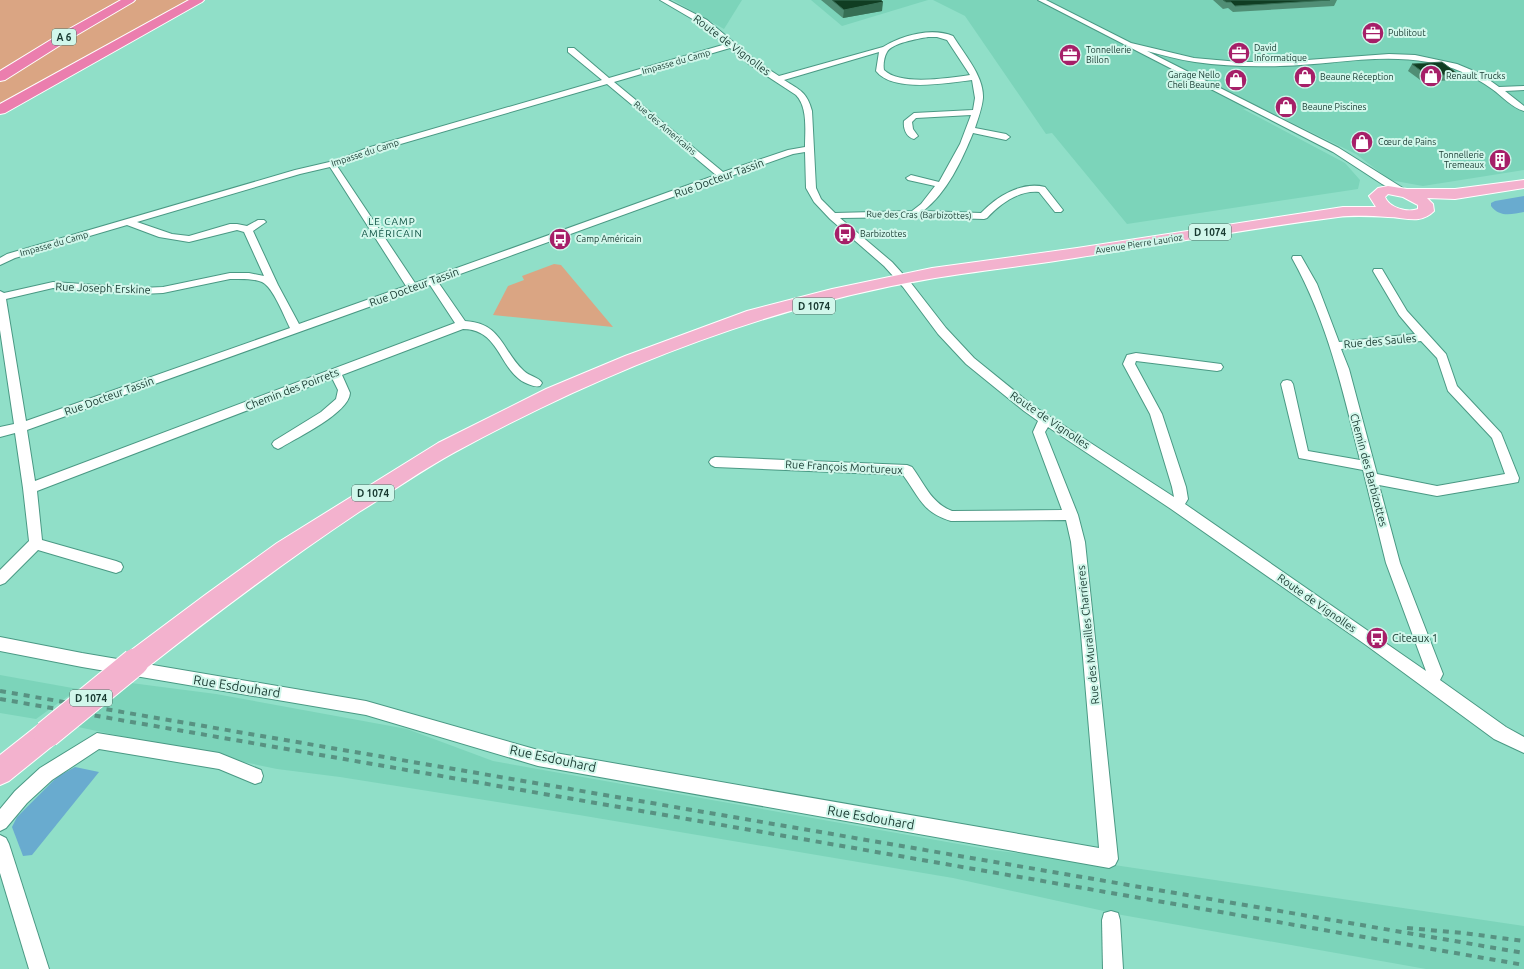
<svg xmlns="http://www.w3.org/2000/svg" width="1524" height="969" font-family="Ubuntu,sans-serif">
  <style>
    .built { fill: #7cd4ba }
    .green { fill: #daa583 }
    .water { fill: #69abcf }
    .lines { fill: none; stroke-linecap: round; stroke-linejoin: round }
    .street-casing { stroke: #4a9984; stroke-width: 2 }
    .primary-casing { stroke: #fff; stroke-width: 2 }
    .highway-casing { stroke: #fff; stroke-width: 2 }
    .street { fill: #fff; fill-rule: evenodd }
    .primary { fill: #f3b2ce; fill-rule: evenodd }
    .highway { fill: #eb7eae; fill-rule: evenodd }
    .rail { stroke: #589282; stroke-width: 4; stroke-dasharray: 6 6; stroke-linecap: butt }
    .primary-bridge-casing { stroke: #fff; stroke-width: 29; stroke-linecap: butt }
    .primary-bridge { stroke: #f3b2ce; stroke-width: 27 }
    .wall { fill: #508e75 }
    .shaded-wall { fill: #366e54 }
    .building { fill: #103d22; stroke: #366e54 }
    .labels { text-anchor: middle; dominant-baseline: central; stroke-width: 4; stroke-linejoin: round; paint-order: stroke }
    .far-poi-label { font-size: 9px; fill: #183930; stroke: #d1f7eb; text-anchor: start }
    .far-street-label { font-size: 9px; fill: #183930; stroke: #d1f7eb }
    .shield { fill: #d1f7eb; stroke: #507268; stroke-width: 1 }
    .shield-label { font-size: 10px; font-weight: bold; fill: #183930 }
    .far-neighbourhood-label { font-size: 10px; letter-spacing: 1px; fill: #094c3e; stroke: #d1f7eb }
    .street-label { font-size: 11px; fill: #183930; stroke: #d1f7eb }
    .poi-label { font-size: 11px; fill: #183930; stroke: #d1f7eb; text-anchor: start }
    .near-street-label { font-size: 13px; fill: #183930; stroke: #d1f7eb }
  </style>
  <rect width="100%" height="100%" fill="#90dfc8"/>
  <!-- built -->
  <g class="built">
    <polygon points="673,0 742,0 724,29"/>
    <polygon points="811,0 928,0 842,26"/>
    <polygon points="933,0 1524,0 1524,170 1423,186 1390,180 1356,154 1260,107 1243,109 1345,163 1360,180 1358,189 1127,224 1052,133 1046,134 965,16"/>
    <polygon points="0,675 78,689 36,719 0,713"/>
    <polygon points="131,683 216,694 407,729 493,761 992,850 1114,865 1524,926 1524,969 1426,969 1122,915 953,878 579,815 340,777 277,769 78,727"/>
  </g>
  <!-- green -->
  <g class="green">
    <polygon points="0,0 122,0 0,73"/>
    <polygon points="136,0 193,0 0,106 0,82 63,43"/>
    <polygon points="554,264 561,265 613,327 493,315 508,286 524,280 522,276"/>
  </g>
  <!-- water -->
  <g class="water">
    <path d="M1524,196v16c-12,2 -24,6 -33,-6v-3l4,-2z"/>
    <polygon points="75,767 99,772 32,855 23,856 12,827 17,817 57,777"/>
  </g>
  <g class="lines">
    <!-- street casing -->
    <g class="street-casing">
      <g id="street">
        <path d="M660,0h8l39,20 49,41 23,15 104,-29c19,-12 49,-20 70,-11 11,18 31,40 30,62 -1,10 -5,21 -8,30l31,6 4,3 -4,3 -33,-7c-11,27 -26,60 -50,78l58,2c16,-17 41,-32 64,-26l18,23 -2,2h-6l-16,-20c-20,-2 -39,12 -52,26l-3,1 -70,-2 -74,1 52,44 19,21 35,45 28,30 58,47 142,92 -2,-10 -22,-73 -27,-50 4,-9 9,-2 85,11 2,3 -2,3 -4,1 -81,-10 -1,3 27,50 24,73 2,12 -3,5 241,167 -40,-108 -23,-93 -64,-12 -18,-74 2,-3 4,-1 4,1 2,3 15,67 52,9c-17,-69 -33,-140 -68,-202l1,-2h8l16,28 22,58 76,-8 -16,-19 -26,-44 1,-2h8l25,42 39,43 11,32 44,47 18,45 -1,4 -5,1 -76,13 -58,-11 21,78 43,111 -3,6 66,47 18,10v16l-30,-14 -128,-94 -195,-136 -123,-82 -3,5 33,83 7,27 33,317 -3,6 -6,3 -571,-102 -172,-51 -284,-48 -82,-16v-14l82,16 284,48 172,49 561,98 -18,-214 -10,-92 -5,-22 -115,1c-29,-9 -31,-23 -48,-46l-188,-8 -4,-2 -2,-3 2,-3 4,-2 192,8 5,2c12,16 19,36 40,44l110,-1 -29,-78 5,-11 -14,-10 -58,-47 -28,-30 -35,-47 -19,-21 -54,-47 -16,-17 -8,-14 -1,-36 -12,2 -68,24 -287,104 27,39c37,2 37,30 59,50 5,5 15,6 18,12l-2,3c-4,1 -7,0 -12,-2 -29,-11 -27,-55 -65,-55l-121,46 8,18c-1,20 -52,44 -68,54l-4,2 -4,-2 -2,-3 2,-3 47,-29 15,-13 2,-9 -6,-12 -295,113 5,49 74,21 5,2 2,4 -2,4 -5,2 -78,-23 -33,33 -5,2v-15l29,-29 -6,-53 -8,-55 -15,4v-10l14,-3 -14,-94v-39l4,2 49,-11 88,6 22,-1 67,-14h19l15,3 -20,-44 -7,-2 -48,12 -30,-5 -32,-12 -112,33 -15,7v-7l7,-4 288,-84 43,-10 29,-12 235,-68 -34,-28v-4h6l35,30 117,-34 -25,-20zM928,37h9l10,3 23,35c-22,3 -70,11 -86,-5 -1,-5 0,-13 3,-18 5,-9 30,-13 41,-15zM730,48l20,17 46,30c12,12 9,36 9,52l-17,3 -65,22 -109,-90zM879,52l-3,19c17,22 71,12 96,9l3,18 -2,12 -59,3 -10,8c-1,7 2,16 10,18l4,-3 -5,-7 -1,-7 4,-4 55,-3 -11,29 -21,38 -28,-7 -5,3 2,2 27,6 -14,18 -9,7 -77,2 -14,-14 -5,-11 -4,-77c-5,-19 -12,-21 -28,-31zM607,84l109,91 -301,108 -78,-117 36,-14zM330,167l76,119 -107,38 -21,-39 -25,-54 13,-9 -2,-2h-6l-11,6 -10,-2h-7l-41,12 -17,-2 -35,-12 163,-48zM230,279c10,0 22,-1 32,3 11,5 22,34 28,46l-264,93 -20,-122 47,-11 88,6 22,-1zM430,285l25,38 -420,158 -8,-51zM1421,341l16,17 11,33 44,47 13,36 -68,12 -60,-12 -28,-105 -8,-20z"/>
        <path d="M1038,0h8l85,43 63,15 45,4h41l109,-8 26,1 42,9 24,10 18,13 25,-1v4l-19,1 19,15v5c-12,-3 -22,-15 -32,-22 -19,-14 -41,-23 -64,-27 -49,-9 -99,3 -148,4 -28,1 -57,0 -85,-4 -16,-2 -32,-7 -48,-11l192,97 67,42 2,2 -5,3 -21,-11 -49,-32z"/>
        <polygon points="97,733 219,753 261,770 263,776 261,782 255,784 219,769 99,749 52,780 27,803 6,828 0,831 0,809 15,791 40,768"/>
        <polygon points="0,835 6,838 9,844 49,969 29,969 0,873"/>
        <polygon points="1111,911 1118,913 1120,920 1123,969 1103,969 1102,920 1104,913"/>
      </g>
    </g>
    <!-- primary casing -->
    <g class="primary-casing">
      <g id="primary">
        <path d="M1524,180v8l-69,11 -28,-1 6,6 1,7c-14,14 -29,6 -46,6 -16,-1 -34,-2 -50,0 -86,11 -171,27 -257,40 -48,8 -97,13 -146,21 -169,28 -331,93 -480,174 -33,18 -64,40 -96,60 -75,50 -144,102 -215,158l-9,3 -9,-3 -3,-8 3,-8 79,-59 72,-52 161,-100 108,-54 79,-33 122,-45 85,-22 100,-21 145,-20 266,-41h33l-7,-11 9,-8 10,-2 19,3h48zM1388,194l15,3 15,8v4c-10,4 -29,-1 -33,-12z"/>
        <polygon points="47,721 56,725 60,734 56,743 9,781 0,785 0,755 38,725"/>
      </g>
    </g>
    <!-- highway casing -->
    <g class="highway-casing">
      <g id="highway">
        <polygon points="121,0 135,0 133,2 70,39 5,80 0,81 0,71 62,33"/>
        <polygon points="189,0 204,0 202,2 5,113 0,114 0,104"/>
      </g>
    </g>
    <!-- street -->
    <use href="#street" class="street"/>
    <!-- primary -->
    <use href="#primary" class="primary"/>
    <!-- highway -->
    <use href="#highway" class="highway"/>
    <!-- rail -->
    <g class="rail">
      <polyline points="0,691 1524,953"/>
      <polyline points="0,699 1524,965"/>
      <polyline points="1407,928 1463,933 1524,941"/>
    </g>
    <!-- primary-bridge casing -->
    <g class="primary-bridge-casing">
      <polyline id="primary-bridge" points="47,734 135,662"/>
    </g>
    <!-- primary-bridge -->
    <use href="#primary-bridge" class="primary-bridge"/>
  </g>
  <!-- wall -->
  <g class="wall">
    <polygon points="821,0 881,0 882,11 843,18"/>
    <polygon points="1213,0 1330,0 1326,0 1337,0 1334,6 1233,12 1228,8 1223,9"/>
    <polygon points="1412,64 1458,74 1453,80 1423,82 1408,71"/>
  </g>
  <!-- shaded-wall -->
  <polygon class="shaded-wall" points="883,2 882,11 843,18 844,10"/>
  <!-- building -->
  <g class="building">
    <polygon points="832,0 881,0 883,2 844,10"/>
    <polygon points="1223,0 1330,0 1235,6 1231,2 1226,2"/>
    <polygon points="1442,62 1458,74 1428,76 1412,64"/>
  </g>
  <!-- icons -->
  <defs>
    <g id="office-disc" transform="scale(1.15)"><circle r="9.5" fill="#a61f68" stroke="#d1f7eb"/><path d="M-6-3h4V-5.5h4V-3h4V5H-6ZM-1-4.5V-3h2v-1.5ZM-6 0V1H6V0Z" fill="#fff"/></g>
    <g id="shop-disc" transform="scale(1.15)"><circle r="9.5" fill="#a61f68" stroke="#d1f7eb"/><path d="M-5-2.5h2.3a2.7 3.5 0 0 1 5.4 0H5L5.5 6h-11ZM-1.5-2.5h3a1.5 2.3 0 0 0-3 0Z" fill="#fff"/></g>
    <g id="building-disc" transform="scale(1.15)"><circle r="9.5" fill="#a61f68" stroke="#d1f7eb"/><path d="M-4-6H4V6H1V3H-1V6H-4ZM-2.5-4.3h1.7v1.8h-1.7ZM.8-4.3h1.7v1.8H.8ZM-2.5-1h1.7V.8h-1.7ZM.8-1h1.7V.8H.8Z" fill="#fff"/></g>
    <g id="bus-disc" transform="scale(1.15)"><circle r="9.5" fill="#a61f68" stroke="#d1f7eb"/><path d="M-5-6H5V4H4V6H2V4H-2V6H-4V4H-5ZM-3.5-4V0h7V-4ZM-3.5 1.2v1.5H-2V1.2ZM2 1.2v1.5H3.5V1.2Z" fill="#fff"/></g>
  </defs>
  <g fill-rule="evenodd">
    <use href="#office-disc" x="1373" y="33"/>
    <use href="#office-disc" x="1239" y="53"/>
    <use href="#office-disc" x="1070" y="55"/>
    <use href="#shop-disc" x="1431" y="76"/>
    <use href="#shop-disc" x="1305" y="77"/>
    <use href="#shop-disc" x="1236" y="80"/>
    <use href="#shop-disc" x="1286" y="107"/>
    <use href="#shop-disc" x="1362" y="142"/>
    <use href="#building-disc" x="1500" y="160"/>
    <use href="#bus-disc" x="845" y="234"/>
    <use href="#bus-disc" x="560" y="239"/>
    <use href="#bus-disc" x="1377" y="638"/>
  </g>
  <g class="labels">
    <!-- far-poi labels -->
    <g class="far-poi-label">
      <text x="1388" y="33">Publitout</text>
      <text x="1254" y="48">David<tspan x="1254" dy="10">Informatique</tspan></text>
      <text x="1086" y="50">Tonnellerie<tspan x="1086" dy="10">Billon</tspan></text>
      <text x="1220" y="75" text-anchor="end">Garage Nello<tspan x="1220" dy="10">Cheli Beaune</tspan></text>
      <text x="1446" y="76">Renault Trucks</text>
      <text x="1320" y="77">Beaune Réception</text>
      <text x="1302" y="107">Beaune Piscines</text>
      <text x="1378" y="142">Cœur de Pains</text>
      <text x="1484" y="155" text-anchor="end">Tonnellerie<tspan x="1484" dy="10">Tremeaux</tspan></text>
      <text x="860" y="234">Barbizottes</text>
      <text x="576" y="239">Camp Américain</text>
    </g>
    <!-- far-street labels -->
    <g class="far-street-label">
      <text transform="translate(676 62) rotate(-16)">Impasse du Camp</text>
      <text transform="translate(665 128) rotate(40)">Rue des Americains</text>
      <text transform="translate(365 153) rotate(-18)">Impasse du Camp</text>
      <text transform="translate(919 215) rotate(1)">Rue des Cras (Barbizottes)</text>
      <text transform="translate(54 244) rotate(-16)">Impasse du Camp</text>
      <text transform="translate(1139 244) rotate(-9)">Avenue Pierre Laurioz</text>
    </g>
    <!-- shield labels -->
    <g class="shield">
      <rect x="52" y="29" width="24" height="16" rx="3"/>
      <rect x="1189" y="224" width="42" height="16" rx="3"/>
      <rect x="793" y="298" width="42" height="16" rx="3"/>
      <rect x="352" y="485" width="42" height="16" rx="3"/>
      <rect x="70" y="690" width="42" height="16" rx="3"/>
    </g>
    <g class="shield-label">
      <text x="64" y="37">A 6</text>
      <text x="1210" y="232">D 1074</text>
      <text x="814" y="306">D 1074</text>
      <text x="373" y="493">D 1074</text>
      <text x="91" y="698">D 1074</text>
    </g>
    <!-- far-neighbourhood labels -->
    <g class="far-neighbourhood-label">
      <text x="392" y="221">LE CAMP<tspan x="392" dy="12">AMÉRICAIN</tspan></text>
    </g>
    <!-- street labels -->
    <g class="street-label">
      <text transform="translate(732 45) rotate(37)">Route de Vignolles</text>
      <text transform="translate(719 178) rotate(-20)">Rue Docteur Tassin</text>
      <text transform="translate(414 287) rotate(-20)">Rue Docteur Tassin</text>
      <text transform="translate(103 288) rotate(2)">Rue Joseph Erskine</text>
      <text transform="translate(1380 341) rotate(-5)">Rue des Saules</text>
      <text transform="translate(292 389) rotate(-21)">Chemin des Poirrets</text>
      <text transform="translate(109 396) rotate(-20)">Rue Docteur Tassin</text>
      <text transform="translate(1050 420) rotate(34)">Route de Vignolles</text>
      <text transform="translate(844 467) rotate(3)">Rue François Mortureux</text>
      <text transform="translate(1369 470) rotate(75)">Chemin des Barbizottes</text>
      <text transform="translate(1317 603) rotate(35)">Route de Vignolles</text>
      <text transform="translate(1088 635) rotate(-96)">Rue des Murailles Charrieres</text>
    </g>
    <!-- poi labels -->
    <g class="poi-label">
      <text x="1392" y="638">Citeaux 1</text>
    </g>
    <!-- near-street labels -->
    <g class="near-street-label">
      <text transform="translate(237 686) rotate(9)">Rue Esdouhard</text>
      <text transform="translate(553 758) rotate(12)">Rue Esdouhard</text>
      <text transform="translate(871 817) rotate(10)">Rue Esdouhard</text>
    </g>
  </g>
</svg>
